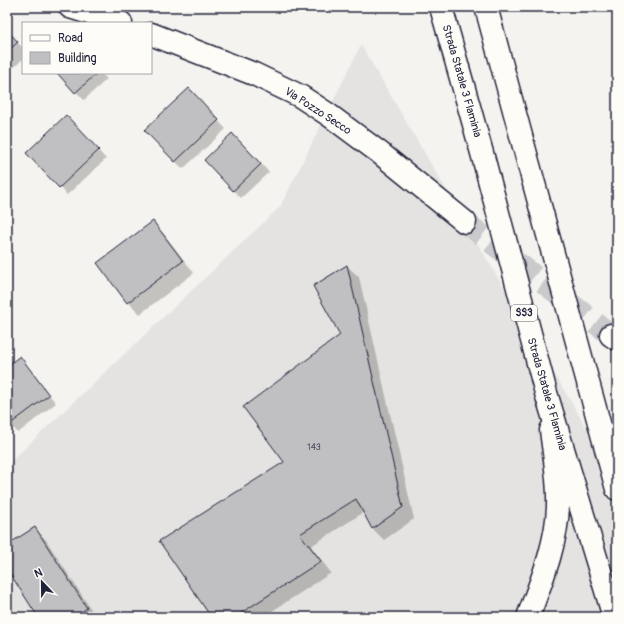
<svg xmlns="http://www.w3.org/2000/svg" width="624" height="624" font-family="Pangolin,sans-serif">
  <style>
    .built { fill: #e4e3e2 }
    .shadow { fill: #0003 }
    .building { fill: #c0bfc2; stroke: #22223b }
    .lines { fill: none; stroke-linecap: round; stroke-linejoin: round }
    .major-tunnel { stroke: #cac9cb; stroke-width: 22; stroke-dasharray: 22 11; stroke-linecap: butt }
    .minor-casing { stroke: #22223b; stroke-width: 25 }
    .major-casing { stroke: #22223b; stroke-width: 25 }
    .highway-casing { stroke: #22223b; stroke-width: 25 }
    .minor { stroke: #fdfcf7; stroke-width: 22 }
    .major { stroke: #fdfcf7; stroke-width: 22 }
    .highway { stroke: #fdfcf7; stroke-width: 22 }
    .labels { text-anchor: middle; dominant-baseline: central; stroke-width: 4; stroke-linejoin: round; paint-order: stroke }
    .number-label { font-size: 9px; fill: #4a495d }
    .shield { fill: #fdfcf7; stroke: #646373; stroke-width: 1 }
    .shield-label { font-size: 10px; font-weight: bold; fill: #22223b }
    .street-label { font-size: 11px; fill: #22223b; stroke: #fdfcf7 }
  </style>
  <rect width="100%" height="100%" fill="#f4f3ef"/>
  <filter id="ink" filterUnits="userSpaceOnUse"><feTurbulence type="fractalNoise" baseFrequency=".025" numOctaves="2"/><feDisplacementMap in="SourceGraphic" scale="8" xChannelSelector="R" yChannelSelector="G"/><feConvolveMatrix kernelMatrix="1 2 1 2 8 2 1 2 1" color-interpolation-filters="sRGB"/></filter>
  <g filter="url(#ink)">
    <!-- built -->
    <polygon class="built" points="361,45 617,480 617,617 7,617 7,465 280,207"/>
    <!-- shadow -->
    <g class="shadow">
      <polygon points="7,31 23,48 23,59 7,74"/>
      <polygon points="58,73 101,73 107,79 84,100"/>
      <polygon points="196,97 226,129 183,169 175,161"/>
      <polygon points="74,124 106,159 67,195 60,187"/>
      <polygon points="240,142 269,172 241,198 233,190"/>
      <polygon points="153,222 164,234 194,273 140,314 128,302 99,264"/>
      <polygon points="7,235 13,240 7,247"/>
      <polygon points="347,266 359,277 414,519 384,540 373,529 364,512 311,546 331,573 263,617 212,617 286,463 342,335"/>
      <polygon points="19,358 56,403 18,433 7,421 7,363 9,366"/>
      <polygon points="35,528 46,540 96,617 39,617 7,567 7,546"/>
    </g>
    <!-- building -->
    <g class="building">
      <polygon points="7,30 18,42 7,52"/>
      <polygon points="57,73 97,73 75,93"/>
      <polygon points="189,88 219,120 175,162 144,130"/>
      <polygon points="66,115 99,150 59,188 26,153"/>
      <polygon points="232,133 261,164 233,191 204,160"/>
      <polygon points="153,221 183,261 127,303 97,263"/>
      <polygon points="347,265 403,507 372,529 356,499 300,534 321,561 235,617 211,617 159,541 284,462 243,407 340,335 313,286"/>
      <polygon points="20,356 49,395 9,425 7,422 7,366"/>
      <polygon points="35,527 87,608 74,617 38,617 7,569 7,545"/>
    </g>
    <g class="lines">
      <!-- major-tunnel -->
      <polyline class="major-tunnel" points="465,222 611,335"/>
      <!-- minor casing -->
      <g class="minor-casing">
        <path id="minor" d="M528,617c13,-35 29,-73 30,-111 1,-26 -4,-51 -7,-76"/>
      </g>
      <!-- major casing -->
      <g class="major-casing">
        <g id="major">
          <polyline points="70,7 121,23"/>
          <polyline points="151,34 254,74 300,96 329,115 380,153 465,222"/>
          <polyline points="611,335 617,339"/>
        </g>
      </g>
      <!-- highway casing -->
      <g class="highway-casing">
        <g id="highway">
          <polyline points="441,7 482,153 546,393 614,617"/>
          <polyline points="486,7 617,489"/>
        </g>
      </g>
      <!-- minor -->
      <use href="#minor" class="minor"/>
      <!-- major -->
      <use href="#major" class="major"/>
      <!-- highway -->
      <use href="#highway" class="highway"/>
    </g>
  </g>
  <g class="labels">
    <!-- number labels -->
    <g class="number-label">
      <text x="314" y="447">143</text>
    </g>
    <!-- shield labels -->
    <rect class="shield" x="511" y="305" width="26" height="16" rx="3"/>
    <g class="shield-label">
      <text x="524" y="313">SS3</text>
    </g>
    <!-- street labels -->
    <g class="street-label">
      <text transform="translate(462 81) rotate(74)">Strada Statale 3 Flaminia</text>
      <text transform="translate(318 111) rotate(33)">Via Pozzo Secco</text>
      <text transform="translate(547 394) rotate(74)">Strada Statale 3 Flaminia</text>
    </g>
  </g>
  <!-- margin -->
  <rect width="624" height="624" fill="none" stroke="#fdfcf7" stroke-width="24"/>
  <rect x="12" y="12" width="600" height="600" fill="none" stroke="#22223b" stroke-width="1.5" filter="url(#ink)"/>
  <!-- legend -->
  <rect x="22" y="22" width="130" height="52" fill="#fdfcf7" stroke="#a5a5ac"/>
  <rect x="30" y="35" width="20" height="6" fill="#fdfcf7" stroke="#a5a5ac"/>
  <text x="58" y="42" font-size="12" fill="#22223b">Road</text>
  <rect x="30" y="52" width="20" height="12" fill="#c0bfc2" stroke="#a5a5ac"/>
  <text x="58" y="62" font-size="12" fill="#22223b">Building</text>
  <!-- north arrow -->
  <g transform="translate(42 582) rotate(338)" stroke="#fdfcf7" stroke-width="3" paint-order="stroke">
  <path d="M0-3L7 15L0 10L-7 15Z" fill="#22223b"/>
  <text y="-6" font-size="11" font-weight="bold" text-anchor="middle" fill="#22223b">N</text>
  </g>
</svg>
